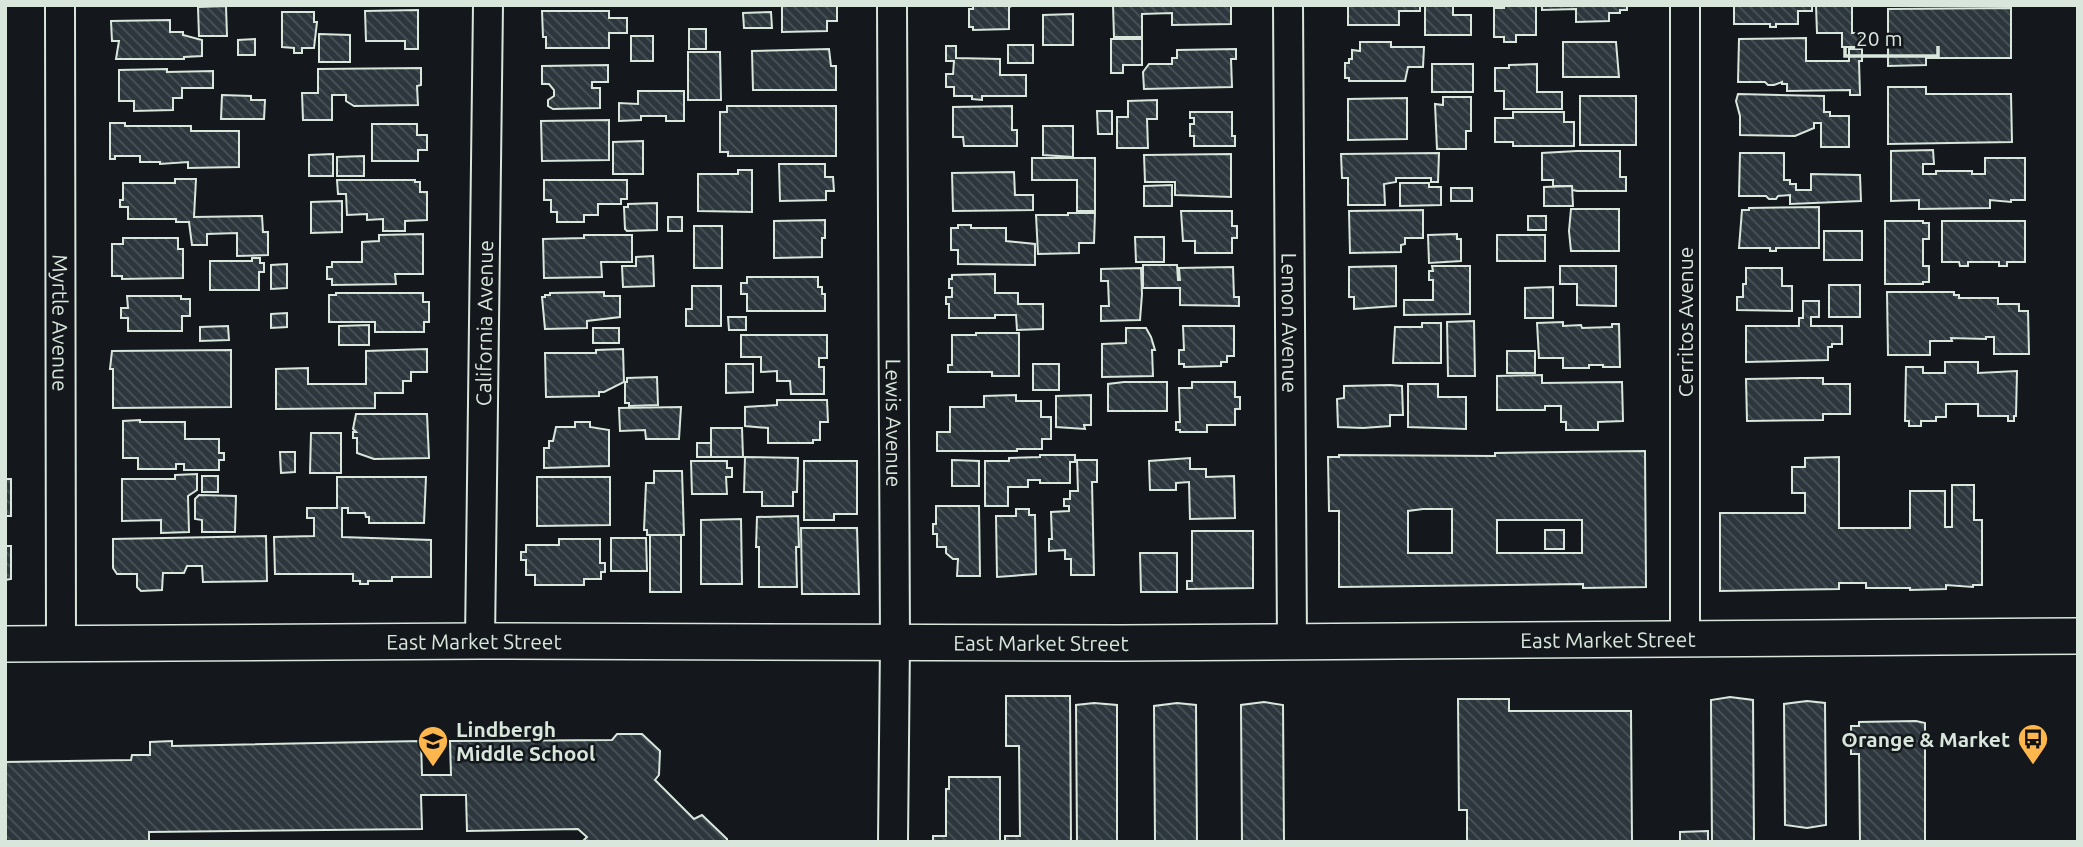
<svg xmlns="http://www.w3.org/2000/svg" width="2083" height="847" font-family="Ubuntu,sans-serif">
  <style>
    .building { fill: url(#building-back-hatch); stroke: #d8e6dc; stroke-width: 2; fill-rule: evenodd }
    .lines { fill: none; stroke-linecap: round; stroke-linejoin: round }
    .minor-casing { stroke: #d8e6dc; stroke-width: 32 }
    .tertiary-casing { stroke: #d8e6dc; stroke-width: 38 }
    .minor { stroke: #14181c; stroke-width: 28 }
    .tertiary { stroke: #14181c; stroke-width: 35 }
    .labels { text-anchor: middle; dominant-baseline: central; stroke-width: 5; stroke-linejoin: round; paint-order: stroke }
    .street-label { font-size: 21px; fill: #d8e6dc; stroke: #14181c }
    .poi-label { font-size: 21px; font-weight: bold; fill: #d8e6dc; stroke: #14181c; text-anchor: start }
  </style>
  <defs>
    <pattern id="building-back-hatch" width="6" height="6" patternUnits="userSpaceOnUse" patternTransform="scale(1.75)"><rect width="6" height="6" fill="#2c363c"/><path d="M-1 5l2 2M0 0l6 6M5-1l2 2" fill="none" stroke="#4a5358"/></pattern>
  </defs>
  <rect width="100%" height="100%" fill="#14181c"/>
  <!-- building -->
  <g class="building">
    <polygon points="782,5 837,6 837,21 827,21 827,31 782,32"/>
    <polygon points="973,5 1014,5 1009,7 1009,29 973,30 973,27 969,27 969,9 973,9"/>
    <polygon points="1113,5 1231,5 1231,24 1172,25 1172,13 1142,14 1142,37 1114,37"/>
    <polygon points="1348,5 1420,5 1420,11 1399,11 1399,25 1348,25"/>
    <polygon points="1542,5 1627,5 1627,10 1620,10 1620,13 1609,13 1609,21 1576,22 1576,9 1542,10"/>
    <polygon points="1734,5 1812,5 1812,11 1798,11 1798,24 1776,24 1776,27 1770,27 1770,24 1734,24"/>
    <polygon points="1816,5 1852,5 1852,33 1861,33 1861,47 1842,47 1842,33 1817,33"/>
    <polygon points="226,6 227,36 199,36 198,7"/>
    <polygon points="1425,6 1453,6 1453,15 1471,15 1471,35 1425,35"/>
    <polygon points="1504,6 1536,6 1536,35 1516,35 1516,42 1504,42 1504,37 1494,37 1494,8 1504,8"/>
    <polygon points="2011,8 2011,58 1926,58 1926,65 1888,66 1888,9"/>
    <polygon points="418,10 418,49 405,49 405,41 366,41 365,11"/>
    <polygon points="542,11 609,11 609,18 627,18 627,33 609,33 609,48 546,48 546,37 543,37"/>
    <polygon points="282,12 314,12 314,22 317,22 314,48 302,48 302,53 294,53 294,48 282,47"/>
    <polygon points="771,12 772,28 744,28 743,13"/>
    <polygon points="1073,14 1073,45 1043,45 1043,15"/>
    <polygon points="170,20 170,32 183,32 183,35 202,40 202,56 184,57 184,59 116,59 119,41 112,41 111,21"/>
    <rect x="689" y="29" width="17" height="20"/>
    <polygon points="319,34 350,35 350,62 319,62"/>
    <rect x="631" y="36" width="22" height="25"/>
    <polygon points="1806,38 1806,61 1849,61 1849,49 1862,49 1862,61 1859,61 1860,95 1850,95 1850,90 1787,91 1787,84 1782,84 1782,82 1774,85 1768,85 1765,82 1738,82 1739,39"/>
    <polygon points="255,39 255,55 238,55 238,40"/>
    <polygon points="1111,39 1142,39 1142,65 1123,65 1123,73 1111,73"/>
    <polygon points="1360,42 1391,42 1391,47 1424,47 1423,67 1408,67 1405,81 1349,81 1349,78 1345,78 1345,63 1349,63 1349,59 1352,59 1352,50 1360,51"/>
    <polygon points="1563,42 1616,42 1619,77 1563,77"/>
    <rect x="1008" y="45" width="25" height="18"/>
    <polygon points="946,46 956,46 956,58 1000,59 1000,75 1026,75 1026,96 982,96 982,100 972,99 972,96 954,96 954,87 946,87 946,74 953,74 954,61 946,61"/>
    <polygon points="829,49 831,66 836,66 836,90 753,90 752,51"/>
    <polygon points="1236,49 1236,59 1231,59 1232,87 1144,89 1143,72 1149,64 1172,64 1172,58 1177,58 1177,50"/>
    <polygon points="688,52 720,52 721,100 688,100"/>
    <rect x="1432" y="64" width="41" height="28"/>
    <polygon points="1537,64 1537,92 1562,92 1562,109 1504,109 1504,91 1495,91 1495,68 1509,68 1509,65"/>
    <polygon points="608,65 608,82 592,82 592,88 600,88 600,108 553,109 548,106 548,100 554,96 554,90 549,84 542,84 542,66"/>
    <polygon points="421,68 421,85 417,86 418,105 354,106 346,101 346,95 332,95 332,120 303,120 302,93 318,93 318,69"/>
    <polygon points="167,69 167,72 213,71 213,88 182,88 182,98 173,98 173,110 134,111 134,101 119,101 119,70"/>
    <polygon points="1888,87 1926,87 1926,94 2011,94 2012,142 1888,144"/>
    <polygon points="638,91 684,91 684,121 666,121 666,116 641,116 641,120 619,121 619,103 638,104"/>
    <polygon points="1738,94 1824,96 1824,112 1830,112 1830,116 1849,116 1849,147 1821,147 1821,123 1814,123 1814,128 1795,136 1740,135 1740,116 1736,101"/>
    <polygon points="222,95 251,96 251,100 265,100 264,119 221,119"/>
    <rect x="1580" y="96" width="56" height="49"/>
    <polygon points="1443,97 1471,97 1471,131 1466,131 1466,149 1437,149 1435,104 1443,105"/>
    <polygon points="1407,98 1407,139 1348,140 1348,99"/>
    <polygon points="1157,100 1157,119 1147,119 1148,148 1117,148 1117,117 1128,117 1128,101"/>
    <polygon points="727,106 836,106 836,156 728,156 728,152 720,152 720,112 727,112"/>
    <polygon points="1012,106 1012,130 1017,130 1017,146 964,146 963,137 953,137 953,107"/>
    <polygon points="1097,111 1112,111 1112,134 1098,134"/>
    <polygon points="1190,112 1232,112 1232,136 1235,136 1235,146 1194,146 1194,136 1190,136 1190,124 1194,124 1194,118 1190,118"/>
    <polygon points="1513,112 1564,112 1564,122 1574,122 1574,146 1513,146 1513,142 1495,142 1495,118 1513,118"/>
    <polygon points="609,120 609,160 542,161 541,121"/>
    <polygon points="110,123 125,123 125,126 191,126 191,131 239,131 239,167 188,168 188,162 160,164 160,162 140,162 140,156 115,156 115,159 110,159"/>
    <polygon points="372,124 417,124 417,135 427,135 427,150 418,150 418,161 372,161"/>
    <polygon points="1043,126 1073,126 1073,157 1043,155"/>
    <polygon points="643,141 643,174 613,174 613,142"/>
    <polygon points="1933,150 1934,164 1923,164 1923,174 1936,174 1936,171 1972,171 1972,174 1985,174 1985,158 2025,158 2025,200 2011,200 2011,202 1990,200 1990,208 1919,209 1919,200 1891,201 1891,151"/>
    <polygon points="1577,151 1620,151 1620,177 1626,177 1626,191 1577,191 1572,190 1572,186 1553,186 1553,180 1542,180 1542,153"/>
    <polygon points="1439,153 1438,182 1431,182 1431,178 1396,178 1396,182 1384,184 1385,205 1348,205 1348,178 1342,178 1341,154"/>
    <polygon points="1740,153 1784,153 1784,180 1790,180 1790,184 1796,184 1796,190 1811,190 1811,174 1860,175 1861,201 1790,204 1790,195 1778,196 1776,199 1769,199 1766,196 1739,196"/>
    <polygon points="333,154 333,176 309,176 309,155"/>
    <polygon points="1231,154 1231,197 1175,195 1175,182 1145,182 1144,155"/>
    <polygon points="364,156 364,176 337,176 337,157"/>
    <polygon points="1032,158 1095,158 1095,211 1077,211 1077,180 1032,180"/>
    <polygon points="779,164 825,164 825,177 833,177 834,191 826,191 826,200 780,201"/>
    <polygon points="738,170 752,170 752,212 698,211 698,174 738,174"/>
    <polygon points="1014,172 1015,195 1033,195 1033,210 953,211 952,173"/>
    <polygon points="175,179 196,179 194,217 262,216 263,232 268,232 268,255 237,256 237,233 207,234 207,245 192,245 189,222 176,222 176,219 128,219 128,207 120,207 120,200 123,200 123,183 175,183"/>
    <polygon points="337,180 415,180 415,182 420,182 420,192 427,192 427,220 405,221 405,231 383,231 383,219 367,220 367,214 347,215 346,194 338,194"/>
    <polygon points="544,180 627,180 627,199 621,199 621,204 598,204 598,215 584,215 584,222 557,222 557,212 551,212 551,200 544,200"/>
    <polygon points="1400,183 1429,183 1429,187 1441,187 1441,205 1400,206"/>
    <polygon points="1172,185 1172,206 1144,206 1144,186"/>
    <polygon points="1572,186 1573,206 1544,206 1544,187"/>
    <rect x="1451" y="188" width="21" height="13"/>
    <polygon points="342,201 342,232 311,233 311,202"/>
    <polygon points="657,203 657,230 627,231 625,229 624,207 628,207 628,204"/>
    <polygon points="1819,207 1819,248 1776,248 1776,251 1770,251 1770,248 1739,248 1742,210 1749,210 1749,208"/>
    <polygon points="1571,209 1619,209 1619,251 1571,251 1569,231"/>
    <polygon points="1423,210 1423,238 1405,238 1405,244 1401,245 1401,252 1350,253 1349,211"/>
    <polygon points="1181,211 1232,211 1232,226 1237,226 1237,238 1232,238 1232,253 1195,253 1195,241 1183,241"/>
    <polygon points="1068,213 1095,213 1094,243 1079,243 1079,253 1038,254 1036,215 1068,215"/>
    <rect x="1528" y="216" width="18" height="14"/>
    <rect x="668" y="217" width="14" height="14"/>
    <polygon points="825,220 825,238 822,238 822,257 774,258 774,221"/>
    <polygon points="1885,221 1923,221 1923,223 1929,223 1929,239 1923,239 1923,266 1929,266 1929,282 1923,282 1923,284 1885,284"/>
    <polygon points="1942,221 2025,221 2025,262 2007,262 2007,266 1999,266 1999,262 1968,262 1968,266 1960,266 1959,262 1942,262"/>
    <polygon points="958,225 971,225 971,228 1006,228 1006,241 1035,244 1035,265 958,264 958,250 951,250 951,228 958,228"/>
    <rect x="694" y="226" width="28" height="42"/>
    <rect x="1824" y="231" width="38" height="29"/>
    <polygon points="423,234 423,274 395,274 396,284 332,285 332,279 327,279 327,267 332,267 332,262 362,262 362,242 379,241 379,235"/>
    <polygon points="1457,234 1457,239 1461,239 1461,261 1429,263 1428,235"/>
    <polygon points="584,235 632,235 632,262 601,262 602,277 544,278 543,239 584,238"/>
    <rect x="1497" y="235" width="48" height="26"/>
    <polygon points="1135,237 1164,237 1164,262 1136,262"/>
    <polygon points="123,238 178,238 178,249 183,249 183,278 122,279 122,276 112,276 112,244 123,244"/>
    <polygon points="653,256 654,286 623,287 622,266 636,266 636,257"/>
    <polygon points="252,258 260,258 260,263 264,263 264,272 259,272 259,290 210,290 210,261 252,261"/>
    <polygon points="287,264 287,288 271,289 271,265"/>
    <polygon points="1143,265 1177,265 1178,280 1180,280 1179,268 1233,267 1234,297 1239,297 1239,306 1180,305 1180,288 1143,288"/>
    <polygon points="1396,266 1396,306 1354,309 1354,297 1349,297 1349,267"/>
    <polygon points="1432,266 1470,266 1470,314 1404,315 1404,300 1433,300 1433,280 1429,280 1429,271 1433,271"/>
    <polygon points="1560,266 1616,266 1616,306 1577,305 1577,284 1560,284"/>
    <polygon points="1141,268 1142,294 1140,320 1101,321 1101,306 1109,306 1108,281 1101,281 1101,269"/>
    <polygon points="1746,268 1782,268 1782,286 1792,286 1792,311 1737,310 1737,297 1743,297 1743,284 1746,284"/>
    <polygon points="995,274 995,293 1018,293 1018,304 1043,304 1043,329 1017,330 1016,315 995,315 995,318 949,318 949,304 946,304 946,297 952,297 952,288 949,288 949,279 952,279 952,275"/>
    <polygon points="747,277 818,277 818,287 822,287 822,294 825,294 825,311 747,311 747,294 741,294 741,283 747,283"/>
    <rect x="1829" y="285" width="31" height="32"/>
    <polygon points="692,286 721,286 721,326 686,326 686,309 692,309"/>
    <polygon points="1553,287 1553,318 1525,318 1525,288"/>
    <polygon points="604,292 604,296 620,296 620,317 587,321 587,328 545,329 542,297 545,297 545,295 550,295 550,293"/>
    <polygon points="1887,292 1954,292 1954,295 1959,295 1959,298 1998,298 1998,304 2019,304 2019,311 2028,311 2029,354 1994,354 1994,337 1986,337 1986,339 1951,338 1952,341 1930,341 1930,355 1888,355"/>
    <polygon points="336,293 423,293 423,302 429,302 429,322 424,322 424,332 375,332 375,322 329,322 329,295 336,295"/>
    <polygon points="127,296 181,296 181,299 190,299 190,316 182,316 182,331 128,331 128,318 121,318 121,308 128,308"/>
    <polygon points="1803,301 1819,301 1819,317 1811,317 1811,326 1842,326 1842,344 1832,344 1832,347 1828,347 1828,360 1746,362 1746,326 1799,326 1799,318 1803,318"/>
    <polygon points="287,313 287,327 271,328 271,314"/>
    <polygon points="728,317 746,317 746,330 729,330"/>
    <polygon points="1474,321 1475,376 1448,376 1447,322"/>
    <polygon points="1563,322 1563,326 1581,325 1582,328 1612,327 1612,324 1619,324 1620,367 1603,367 1603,365 1589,365 1589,368 1563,368 1563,358 1539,358 1537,323"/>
    <polygon points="1422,323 1441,323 1441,363 1393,363 1395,327 1422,327"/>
    <polygon points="369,325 369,345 339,345 339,326"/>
    <polygon points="228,326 229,340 200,341 200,327"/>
    <polygon points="1183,326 1234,326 1234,356 1227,356 1227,362 1221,362 1221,366 1184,367 1184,364 1179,364 1179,350 1184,350"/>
    <rect x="593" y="328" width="26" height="15"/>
    <polygon points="1126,328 1146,328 1151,337 1155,350 1152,350 1153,376 1102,377 1102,344 1126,343"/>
    <polygon points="976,333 1019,333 1019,376 992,376 992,372 948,372 948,365 952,365 952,335 976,335"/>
    <polygon points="741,335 827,335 827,358 819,358 819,367 824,367 824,394 791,394 790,381 777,381 777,371 761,372 761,357 741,357"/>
    <polygon points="427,349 427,372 411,372 411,381 403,381 403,393 375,393 375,408 276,409 276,369 308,368 308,384 366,384 366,351"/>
    <polygon points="623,349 624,382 604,392 599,392 599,396 546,397 545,353 596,353 596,350"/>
    <polygon points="231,350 231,407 113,408 113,369 110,369 112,351"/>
    <rect x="1507" y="351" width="28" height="22"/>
    <polygon points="1945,362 1978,362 1978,373 2017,371 2016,416 2014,416 2014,421 2008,421 2008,416 1978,416 1978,404 1946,404 1946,417 1936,417 1936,421 1921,421 1921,426 1909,426 1909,421 1905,421 1906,367 1923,367 1923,373 1945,373"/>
    <polygon points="726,364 753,364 753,392 726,393"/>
    <rect x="1033" y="364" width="26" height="26"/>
    <polygon points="1542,375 1542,383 1622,382 1623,421 1598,422 1598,430 1566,430 1566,422 1561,422 1561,406 1545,406 1545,410 1497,410 1497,376"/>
    <polygon points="657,377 658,405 629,406 629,403 625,403 625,382 627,382 627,378"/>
    <polygon points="1801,378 1823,378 1823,384 1850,384 1850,414 1823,414 1823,420 1747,421 1746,379"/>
    <polygon points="1124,382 1167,382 1167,411 1108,411 1108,384"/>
    <polygon points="1192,382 1235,382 1235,397 1240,397 1240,409 1235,409 1235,425 1207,425 1207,432 1180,432 1180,430 1176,430 1176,422 1180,422 1179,388 1192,388"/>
    <polygon points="1408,384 1438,384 1438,397 1466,397 1466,429 1408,427"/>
    <polygon points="1390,385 1402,386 1403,415 1390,415 1390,426 1363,428 1338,427 1337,399 1344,398 1344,386"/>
    <polygon points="1016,395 1016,401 1041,401 1041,417 1051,417 1051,439 1042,439 1042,449 1017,449 1017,451 937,451 937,432 950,432 950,407 984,407 984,396"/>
    <polygon points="1091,395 1091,425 1084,425 1085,429 1056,427 1056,396"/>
    <polygon points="777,400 827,400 828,422 820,422 820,440 813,440 813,443 768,443 768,428 745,426 745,407 777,405"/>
    <polygon points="681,407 679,439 646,439 645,430 620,431 619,408"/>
    <polygon points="356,414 427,414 429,458 374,459 357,453 357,438 353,438 353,432 356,432 353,429"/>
    <polygon points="140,420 140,422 185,422 185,439 219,439 219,453 224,453 224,460 219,460 219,470 184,470 184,464 176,464 176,469 138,469 138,458 123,458 123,421"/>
    <polygon points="575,422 590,422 590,427 609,430 609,466 544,468 544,448 549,448 549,441 553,441 556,427 575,427"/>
    <polygon points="711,428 742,428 743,457 711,457"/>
    <polygon points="311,433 341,433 341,473 310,473"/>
    <rect x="697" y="443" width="14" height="14"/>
    <path d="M1645,451l1,136 -63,1v-4l-244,3v-76h-10l-1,-54h11v-2l156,1v-3zM1423,509h29v44h-44v-42zM1497,520h85v33h-85z"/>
    <polygon points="280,452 295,452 295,472 281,473"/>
    <polygon points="1040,455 1075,455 1075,462 1070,462 1070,483 1040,483 1040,480 1028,480 1028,487 1008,487 1008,506 985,506 985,461 1009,461 1009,458 1040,457"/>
    <polygon points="745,457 798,458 797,492 793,492 793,506 762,506 762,492 744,492"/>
    <polygon points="1839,457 1839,528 1910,528 1910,491 1945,491 1945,527 1952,527 1952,485 1974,485 1974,520 1982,520 1982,585 1973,585 1973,587 1946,585 1946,589 1910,590 1910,588 1866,588 1866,583 1839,583 1839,589 1720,591 1720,513 1805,513 1805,493 1792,493 1792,467 1805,467 1805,458"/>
    <polygon points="1190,458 1190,469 1206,469 1206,477 1234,476 1235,518 1190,519 1189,482 1176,483 1176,490 1150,490 1149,461"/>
    <polygon points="952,460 979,461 979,486 952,486"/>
    <polygon points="1077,460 1097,460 1097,482 1092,482 1094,575 1071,575 1071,559 1065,559 1065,550 1049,551 1049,539 1052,539 1051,512 1069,511 1069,506 1064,506 1064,499 1070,499 1070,491 1078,491"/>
    <polygon points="691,461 727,461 727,468 732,468 732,477 726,477 727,494 692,494"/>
    <polygon points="804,461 857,461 857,514 834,514 834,520 804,520"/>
    <polygon points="654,471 682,471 684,535 647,535 647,530 644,530 646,483 654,483"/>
    <polygon points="197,474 197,490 188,496 189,532 161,533 161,520 122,521 122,479 175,479 175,475"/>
    <rect x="202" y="476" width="16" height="16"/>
    <polygon points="337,477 426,477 424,523 369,523 369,517 366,517 365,513 348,513 348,508 342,508 342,537 431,540 431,577 392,577 392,581 368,581 368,584 360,584 360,581 353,581 353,574 275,574 274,537 314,536 314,518 307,518 307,508 337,508"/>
    <polygon points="537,477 610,477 610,525 537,526"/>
    <rect x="5" y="479" width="6" height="37"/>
    <polygon points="199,495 236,496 235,532 202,532 202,520 195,519 195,499"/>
    <polygon points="936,506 979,506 980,576 957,576 958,559 953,559 946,553 946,547 937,547 937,534 933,534 933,524 936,524"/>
    <polygon points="1016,509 1029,509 1029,515 1035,515 1036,574 997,577 996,516 1016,516"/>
    <polygon points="798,516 799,547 796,547 797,587 759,587 759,547 756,547 757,517"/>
    <polygon points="741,519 742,584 701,584 701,520"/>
    <polygon points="801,528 857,528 859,594 802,594"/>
    <rect x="1545" y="530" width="19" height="19"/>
    <polygon points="1192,531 1253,531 1253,588 1187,589 1187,581 1192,581"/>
    <rect x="650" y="535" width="31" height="57"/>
    <polygon points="266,536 267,581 203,582 202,566 187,566 184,573 163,573 162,590 141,591 137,587 137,574 117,574 113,568 113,539"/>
    <polygon points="611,538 646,538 647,571 611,571"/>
    <polygon points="559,539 600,539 600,563 605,563 605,572 601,572 601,579 584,579 584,585 535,585 535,575 526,575 526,560 521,560 521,552 526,552 526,545 559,545"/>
    <polygon points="5,546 11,546 11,579 5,580"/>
    <polygon points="1140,553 1177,553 1177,592 1141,592"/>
    <polygon points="1006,696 1070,696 1071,842 1005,842 1005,836 1020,836 1019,746 1006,746"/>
    <polygon points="1730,697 1753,700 1754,842 1712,842 1711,700"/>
    <polygon points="1458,699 1509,699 1509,711 1631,711 1632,842 1467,842 1467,810 1459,810"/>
    <polygon points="1807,701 1825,703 1826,825 1807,828 1785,825 1784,704"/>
    <polygon points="1264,702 1283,705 1284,842 1242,842 1241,705"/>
    <polygon points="1094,703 1117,705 1117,842 1077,842 1076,705"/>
    <polygon points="1177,703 1196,705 1197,842 1155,842 1154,706"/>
    <polygon points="1916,721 1925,723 1925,842 1860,842 1859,754 1851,754 1851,726 1859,726 1859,722"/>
    <polygon points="617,734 642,734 660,751 659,775 655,780 694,819 702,815 727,839 727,842 582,842 587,837 578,829 467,831 466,795 421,795 422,829 149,832 149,842 5,842 5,762 131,760 132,755 150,755 150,742 172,741 172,746 421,741 422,775 451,775 450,741 612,740"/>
    <polygon points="949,777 1000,777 1000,842 933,842 933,836 946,836 946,789 949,789"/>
    <polygon points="1708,831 1708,842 1680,842 1680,832"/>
  </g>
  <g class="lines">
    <!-- minor casing -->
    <g class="minor-casing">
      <g id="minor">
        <path id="s1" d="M60,5l1,638"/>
        <path id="s2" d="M892,5l3,637 -2,200"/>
        <path id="s3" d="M1288,5l4,636"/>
        <polyline points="1685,638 1685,5"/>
        <path id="s4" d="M480,641l8,-636"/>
      </g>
    </g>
    <!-- tertiary casing -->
    <g class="tertiary-casing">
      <g id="tertiary">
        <path id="s5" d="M5,644l475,-3 641,2 957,-7"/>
      </g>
    </g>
    <!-- minor -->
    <use href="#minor" class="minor"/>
    <!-- tertiary -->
    <use href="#tertiary" class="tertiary"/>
  </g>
  <!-- icons -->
  <defs>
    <g id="bus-pin" transform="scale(1.575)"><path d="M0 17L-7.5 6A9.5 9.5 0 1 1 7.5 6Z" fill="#ffb74d" stroke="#14181c"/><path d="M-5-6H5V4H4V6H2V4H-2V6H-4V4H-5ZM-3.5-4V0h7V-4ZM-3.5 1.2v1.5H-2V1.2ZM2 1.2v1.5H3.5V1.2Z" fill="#111"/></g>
    <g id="school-pin" transform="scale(1.575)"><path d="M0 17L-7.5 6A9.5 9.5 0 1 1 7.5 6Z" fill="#ffb74d" stroke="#14181c"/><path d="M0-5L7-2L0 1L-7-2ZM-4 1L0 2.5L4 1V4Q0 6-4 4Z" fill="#111"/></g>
  </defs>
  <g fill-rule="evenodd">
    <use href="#bus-pin" x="2033" y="739"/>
    <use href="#school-pin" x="433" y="741"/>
  </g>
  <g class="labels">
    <!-- street labels -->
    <g class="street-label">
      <text transform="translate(1685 322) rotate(-90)">Cerritos Avenue</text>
      <text stroke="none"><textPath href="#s4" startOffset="318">California Avenue</textPath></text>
      <text stroke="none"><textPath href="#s3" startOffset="318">Lemon Avenue</textPath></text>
      <text stroke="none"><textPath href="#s1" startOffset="318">Myrtle Avenue</textPath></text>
      <text stroke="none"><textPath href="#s2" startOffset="418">Lewis Avenue</textPath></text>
      <text stroke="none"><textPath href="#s5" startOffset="1603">East Market Street</textPath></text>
      <text stroke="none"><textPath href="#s5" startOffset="469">East Market Street</textPath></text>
      <text stroke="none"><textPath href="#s5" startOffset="1036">East Market Street</textPath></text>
    </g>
    <!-- poi labels -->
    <g class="poi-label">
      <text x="456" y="729">Lindbergh<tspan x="456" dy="24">Middle School</tspan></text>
      <text x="2010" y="739" text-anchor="end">Orange &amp; Market</text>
    </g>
  </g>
  <!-- border -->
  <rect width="2083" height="847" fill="none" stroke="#d8e6dc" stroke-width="14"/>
  <!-- scale -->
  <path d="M1845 46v10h93v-10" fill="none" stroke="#d8e6dc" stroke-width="3.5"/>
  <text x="1856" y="46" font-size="21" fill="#d8e6dc" stroke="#14181c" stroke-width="5" paint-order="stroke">20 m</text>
</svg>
